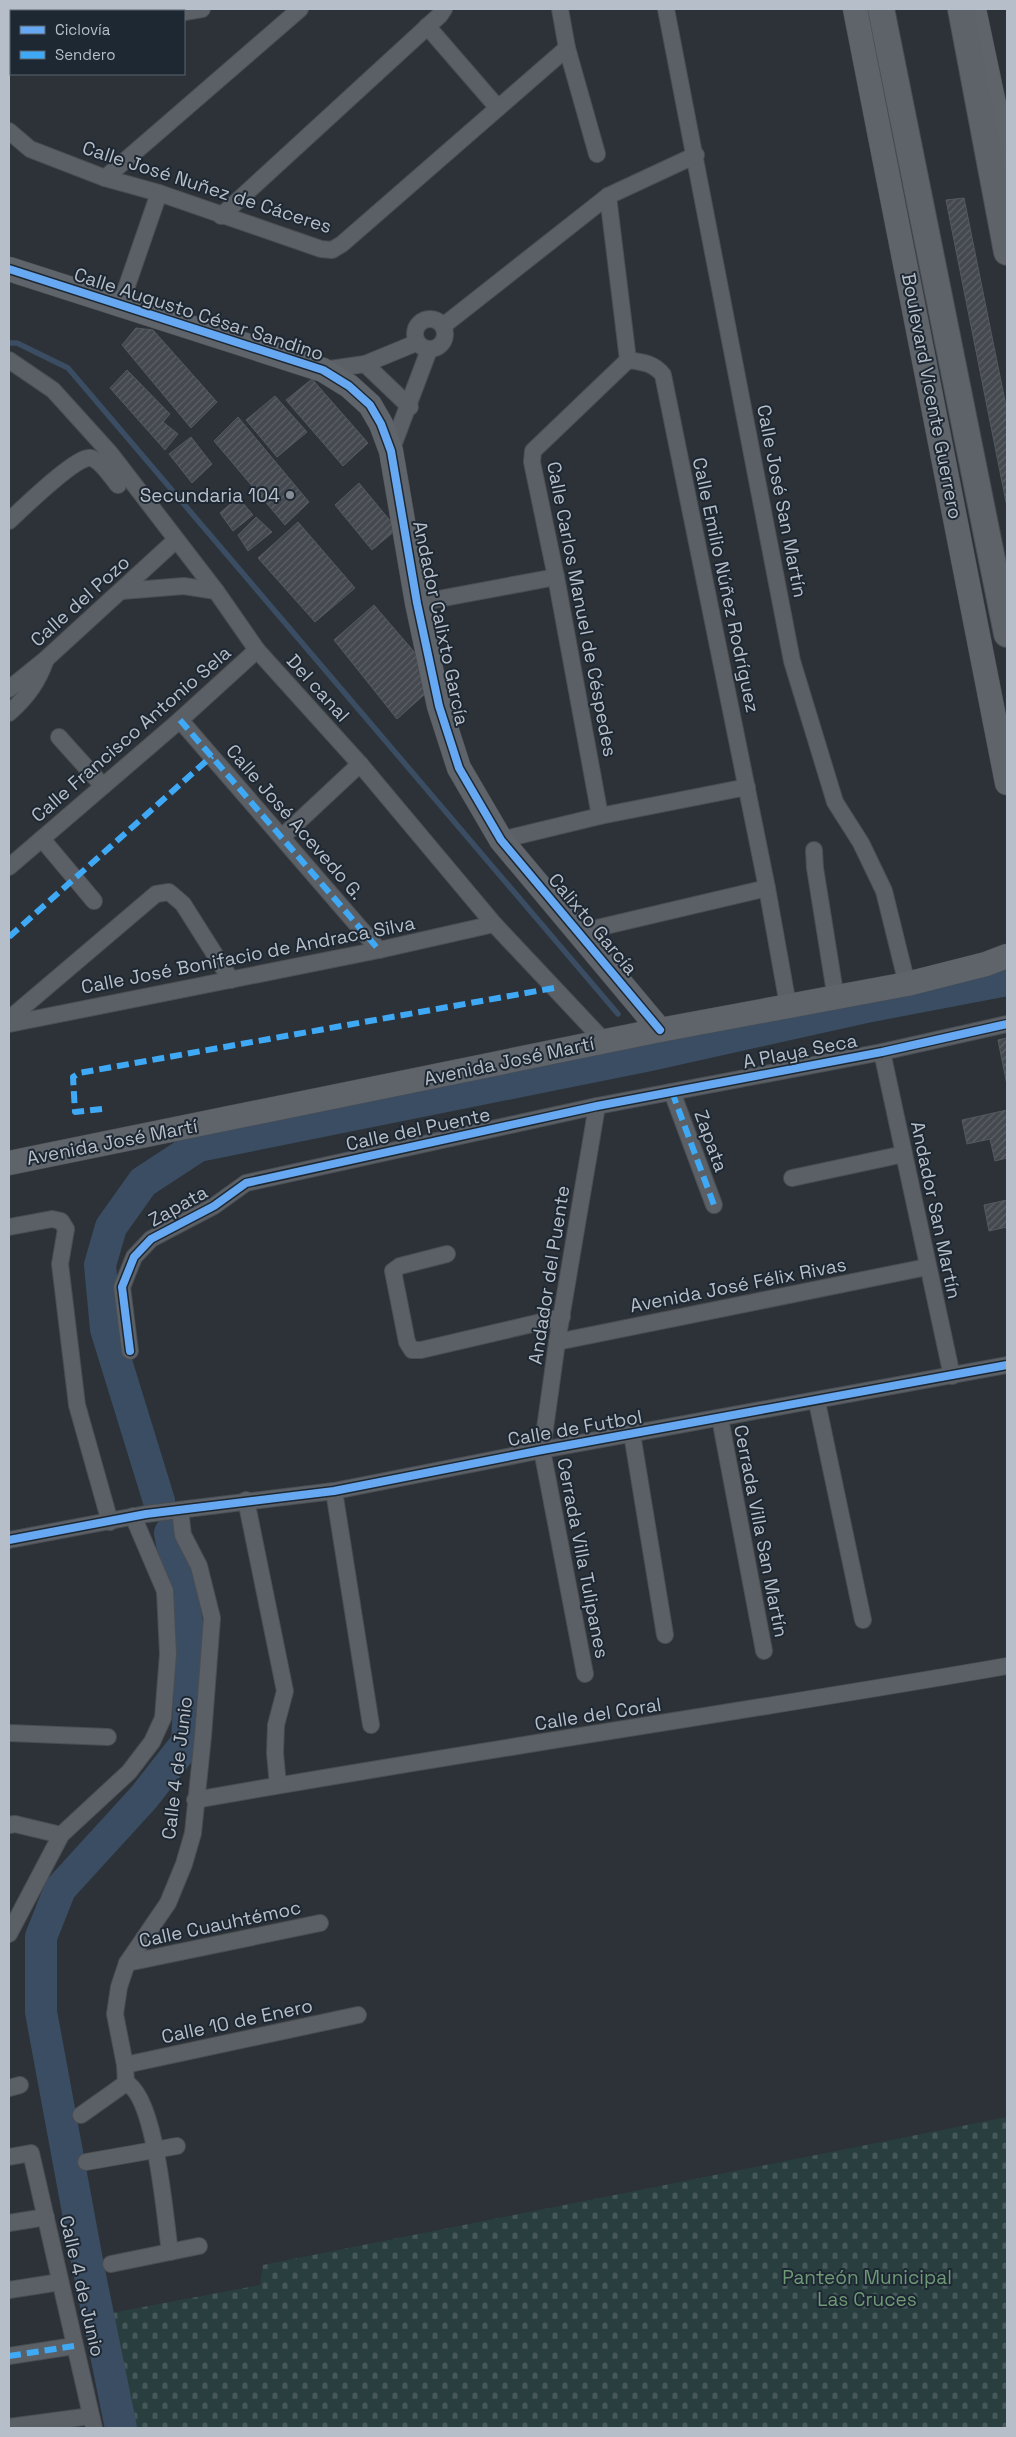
<svg xmlns="http://www.w3.org/2000/svg" width="1016" height="2437" font-family="'Space Grotesk',sans-serif">
  <style>
    .cemetery { fill: url(#cemetery-stones) }
    .lines { fill: none; stroke-linecap: round; stroke-linejoin: round }
    .stream { stroke: #3b4d62; stroke-width: 5.5 }
    .river { stroke: #3b4d62; stroke-width: 32 }
    .building { fill: url(#building-hatch); stroke: #53595f }
    .street-casing { stroke: #4a4e53; stroke-width: 18 }
    .secondary-casing { stroke: #4a4e53; stroke-width: 25 }
    .primary-casing { stroke: #494e55; stroke-width: 28 }
    .street { stroke: #5b6066; stroke-width: 16 }
    .secondary { stroke: #5f646b; stroke-width: 24 }
    .primary { stroke: #5d6368; stroke-width: 26 }
    .quiet { stroke: #3fa9f5; stroke-width: 6; stroke-dasharray: 12 6; stroke-linecap: butt }
    .cycleway-casing { stroke: #1e2833; stroke-width: 11 }
    .cycleway { stroke: #66a8f1; stroke-width: 8 }
    .poi-dot { fill: #868d96; stroke: #1e2833; stroke-width: 2 }
    .labels { text-anchor: middle; dominant-baseline: central; stroke-width: 4; stroke-linejoin: round; paint-order: stroke }
    .street-label { font-size: 19px; fill: #b6bec9; stroke: #1e2833 }
    .poi-label { font-size: 19px; fill: #b6bec9; stroke: #1e2833; text-anchor: end }
    .park-label { font-size: 19px; fill: #6e9975; stroke: #1e2833 }
  </style>
  <defs>
    <pattern id="cemetery-stones" width="16" height="16" patternUnits="userSpaceOnUse" patternTransform="scale(1.25)"><rect width="16" height="16" fill="#293e3f"/><path d="M2 7V4a2 2 0 0 1 4 0v3zM10 15v-3a2 2 0 0 1 4 0v3z" fill="#465859"/></pattern>
    <pattern id="building-hatch" width="6" height="6" patternUnits="userSpaceOnUse" patternTransform="scale(1.25)"><rect width="6" height="6" fill="#44494f"/><path d="M-1 1l2-2M0 6l6-6M5 7l2-2" fill="none" stroke="#5d6167"/></pattern>
  </defs>
  <rect width="100%" height="100%" fill="#2c3238"/>
  <!-- cemetery -->
  <polygon class="cemetery" points="1007,2117 1007,2428 129,2428 106,2314 260,2285 263,2265"/>
  <g class="lines">
    <!-- stream -->
    <g class="stream">
      <polyline points="9,343 17,343 68,368 618,1014"/>
      <polyline points="646,1051 650,1055"/>
    </g>
    <!-- river -->
    <g class="river">
      <polyline points="159,1501 106,1329 100,1265 111,1227 143,1182 198,1146 650,1055 871,1006 1007,980"/>
      <polyline points="121,2428 88,2266 41,2012 41,1937 60,1889 144,1797 187,1742 192,1649 170,1533"/>
    </g>
  </g>
  <!-- building -->
  <g class="building">
    <polygon points="964,198 1007,411 1007,507 946,200"/>
    <polygon points="136,328 153,330 217,402 191,428 122,345"/>
    <polygon points="127,370 170,414 163,422 178,434 165,450 110,388"/>
    <polygon points="312,379 368,443 343,466 286,400"/>
    <polygon points="275,396 307,432 277,457 246,420"/>
    <polygon points="238,417 309,502 285,525 214,441"/>
    <polygon points="191,437 212,464 192,483 169,454"/>
    <polygon points="359,483 397,529 372,550 335,505"/>
    <polygon points="238,497 253,515 233,531 220,513"/>
    <polygon points="256,517 272,532 248,551 238,535"/>
    <polygon points="298,522 355,588 315,622 258,558"/>
    <polygon points="374,605 416,654 425,694 397,719 334,640"/>
    <polygon points="1007,1038 1007,1085 998,1040"/>
    <polygon points="1007,1110 1007,1158 995,1161 990,1139 967,1144 962,1120"/>
    <polygon points="1007,1200 1007,1227 989,1231 984,1205"/>
  </g>
  <g class="lines">
    <!-- street casing -->
    <g class="street-casing">
      <g id="street">
        <polyline points="560,9 567,48 597,154"/>
        <polyline points="666,9 792,661 835,802 861,843 884,891 907,984"/>
        <polyline points="184,12 202,9"/>
        <polyline points="427,26 498,108"/>
        <polyline points="9,46 11,46"/>
        <polyline points="9,131 30,149 105,178 159,193 321,249 332,250 342,244 567,48"/>
        <polyline points="105,178 300,9"/>
        <polyline points="608,196 628,360"/>
        <polyline points="221,216 440,15 444,9"/>
        <polyline points="120,306 159,193"/>
        <circle cx="430" cy="334" r="15"/>
        <polyline points="443,326 608,196 696,155"/>
        <polyline points="9,360 53,390 110,453 216,591 257,650 360,764 494,924 604,1041"/>
        <path d="M628,360c14,2 26,3 35,15l104,513 21,117"/>
        <polyline points="365,364 410,407"/>
        <polyline points="323,370 365,364 416,343"/>
        <polyline points="391,451 429,350"/>
        <path d="M9,521c12,-11 69,-67 82,-63 11,3 20,19 27,27"/>
        <polyline points="122,591 184,586 216,591"/>
        <polyline points="417,603 556,577"/>
        <polyline points="9,689 46,659 176,540"/>
        <path d="M9,713c18,-16 29,-31 37,-54"/>
        <polyline points="180,720 379,950"/>
        <polyline points="59,737 103,786"/>
        <polyline points="600,816 556,577 532,462 533,451 628,360"/>
        <polyline points="283,836 360,764"/>
        <polyline points="42,839 94,901"/>
        <polyline points="501,840 600,816 747,787"/>
        <polyline points="814,850 815,868 836,999"/>
        <polyline points="9,867 180,720 257,650"/>
        <polyline points="580,932 767,888"/>
        <polyline points="9,1019 156,894 169,892 183,904 231,980"/>
        <polyline points="9,1024 379,950 494,924"/>
        <polyline points="882,1052 952,1376"/>
        <polyline points="672,1092 714,1205"/>
        <polyline points="792,1178 904,1154"/>
        <polyline points="9,1227 52,1219 61,1221 66,1229 60,1264 77,1405 110,1522"/>
        <polyline points="447,1254 400,1266 393,1271 407,1342 412,1350 421,1350 562,1317"/>
        <polyline points="557,1342 927,1267"/>
        <polyline points="130,1351 122,1287 134,1257 151,1239 214,1206 246,1183 597,1106 882,1052 1007,1024"/>
        <polyline points="817,1402 863,1620"/>
        <polyline points="720,1418 764,1651"/>
        <polyline points="632,1434 665,1635"/>
        <polyline points="334,1491 371,1725"/>
        <polyline points="246,1500 285,1691 276,1725 275,1753 278,1785"/>
        <polyline points="9,1540 146,1514 334,1491 542,1450 1007,1365"/>
        <polyline points="585,1674 542,1450 557,1342 597,1106"/>
        <polyline points="9,1733 108,1737"/>
        <path d="M195,1800c270,-48 542,-87 812,-134"/>
        <polyline points="9,1825 15,1824 61,1835"/>
        <polyline points="9,1934 61,1835 129,1772 152,1742 163,1718 168,1654 165,1591 133,1516"/>
        <polyline points="127,1963 320,1923"/>
        <polyline points="125,2065 358,2015"/>
        <path d="M126,2083c30,13 39,136 44,169"/>
        <polyline points="9,2088 20,2085"/>
        <polyline points="81,2115 126,2083 125,2065 115,2014 119,1987 127,1963 168,1903 184,1864 193,1833 203,1736 212,1618 199,1566 183,1535 180,1510"/>
        <polyline points="9,2157 31,2153 94,2428"/>
        <polyline points="86,2162 177,2146"/>
        <polyline points="9,2223 46,2217"/>
        <polyline points="111,2264 199,2246"/>
        <polyline points="9,2290 60,2282"/>
        <polyline points="9,2356 74,2346"/>
        <polyline points="9,2427 91,2416"/>
      </g>
    </g>
    <!-- secondary casing -->
    <g class="secondary-casing">
      <g id="secondary">
        <polyline points="855,9 1007,783"/>
        <polyline points="974,9 1007,165"/>
        <polyline points="9,269 323,370 349,386 370,405 381,424 391,451 417,603 439,706 459,768 501,840 660,1030"/>
        <polyline points="9,1163 660,1030 907,984 986,964 1007,956"/>
      </g>
    </g>
    <!-- primary casing -->
    <g class="primary-casing">
      <g id="primary">
        <polyline points="881,9 1007,634"/>
        <polyline points="961,9 1007,252"/>
      </g>
    </g>
    <!-- street -->
    <use href="#street" class="street"/>
    <!-- secondary -->
    <use href="#secondary" class="secondary"/>
    <!-- primary -->
    <use href="#primary" class="primary"/>
    <!-- quiet -->
    <g class="quiet">
      <polyline points="180,720 379,950"/>
      <polyline points="9,937 212,756"/>
      <polyline points="672,1092 714,1205"/>
      <polyline points="102,1109 75,1112 73,1077 79,1073 554,988"/>
      <polyline points="9,2356 74,2346"/>
    </g>
    <!-- cycleway casing -->
    <g class="cycleway-casing">
      <g id="cycleway">
        <polyline points="9,269 323,370 349,386 370,405 381,424 391,451 417,603 439,706 459,768 501,840 660,1030"/>
        <polyline points="130,1351 122,1287 134,1257 151,1239 214,1206 246,1183 597,1106 882,1052 1007,1024"/>
        <polyline points="9,1540 146,1514 334,1491 542,1450 1007,1365"/>
      </g>
    </g>
    <!-- cycleway -->
    <use href="#cycleway" class="cycleway"/>
  </g>
  <!-- markers -->
  <circle class="poi-dot" cx="290" cy="495" r="5"/>
  <g class="labels">
    <!-- street labels -->
    <g class="street-label">
      <text transform="translate(207 187) rotate(18)">Calle José Nuñez de Cáceres</text>
      <text transform="translate(199 314) rotate(18)">Calle Augusto César Sandino</text>
      <text transform="translate(932 396) rotate(79)">Boulevard Vicente Guerrero</text>
      <text transform="translate(782 501) rotate(79)">Calle José San Martín</text>
      <text transform="translate(726 585) rotate(78)">Calle Emilio Núñez Rodríguez</text>
      <text transform="translate(80 601) rotate(-42)">Calle del Pozo</text>
      <text transform="translate(582 609) rotate(79)">Calle Carlos Manuel de Céspedes</text>
      <text transform="translate(441 623) rotate(78)">Andador Calixto García</text>
      <text transform="translate(318 688) rotate(48)">Del canal</text>
      <text transform="translate(131 734) rotate(-41)">Calle Francisco Antonio Sela</text>
      <text transform="translate(295 822) rotate(49)">Calle José Acevedo G.</text>
      <text transform="translate(593 924) rotate(50)">Calixto García</text>
      <text transform="translate(248 955) rotate(-11)">Calle José Bonifacio de Andraca Silva</text>
      <text transform="translate(800 1051) rotate(-11)">A Playa Seca</text>
      <text transform="translate(509 1061) rotate(-12)">Avenida José Martí</text>
      <text transform="translate(418 1129) rotate(-12)">Calle del Puente</text>
      <text transform="translate(711 1141) rotate(70)">Zapata</text>
      <text transform="translate(112 1142) rotate(-11)">Avenida José Martí</text>
      <text transform="translate(178 1206) rotate(-29)">Zapata</text>
      <text transform="translate(936 1210) rotate(78)">Andador San Martín</text>
      <text transform="translate(549 1275) rotate(-81)">Andador del Puente</text>
      <text transform="translate(738 1285) rotate(-11)">Avenida José Félix Rivas</text>
      <text transform="translate(575 1428) rotate(-10)">Calle de Futbol</text>
      <text transform="translate(761 1531) rotate(79)">Cerrada Villa San Martín</text>
      <text transform="translate(583 1558) rotate(79)">Cerrada Villa Tulipanes</text>
      <text transform="translate(598 1714) rotate(-9)">Calle del Coral</text>
      <text transform="translate(177 1768) rotate(-83)">Calle 4 de Junio</text>
      <text transform="translate(220 1924) rotate(-12)">Calle Cuauhtémoc</text>
      <text transform="translate(237 2021) rotate(-12)">Calle 10 de Enero</text>
      <text transform="translate(82 2286) rotate(77)">Calle 4 de Junio</text>
    </g>
    <!-- poi labels -->
    <g class="poi-label">
      <text x="280" y="495">Secundaria 104</text>
    </g>
    <!-- park labels -->
    <g class="park-label">
      <text x="867" y="2277">Panteón Municipal<tspan x="867" dy="22">Las Cruces</tspan></text>
    </g>
  </g>
  <!-- border -->
  <rect width="1016" height="2437" fill="none" stroke="#b6bec9" stroke-width="20"/>
  <!-- legend -->
  <rect x="10" y="10" width="175" height="65" fill="#1e2833" stroke="#5b646f"/>
  <rect x="20" y="26" width="25" height="8" fill="#66a8f1" stroke="#5b646f"/>
  <text x="55" y="35" font-size="15" fill="#b6bec9">Ciclovía</text>
  <rect x="20" y="51" width="25" height="8" fill="#3fa9f5" stroke="#5b646f"/>
  <text x="55" y="60" font-size="15" fill="#b6bec9">Sendero</text>
</svg>
